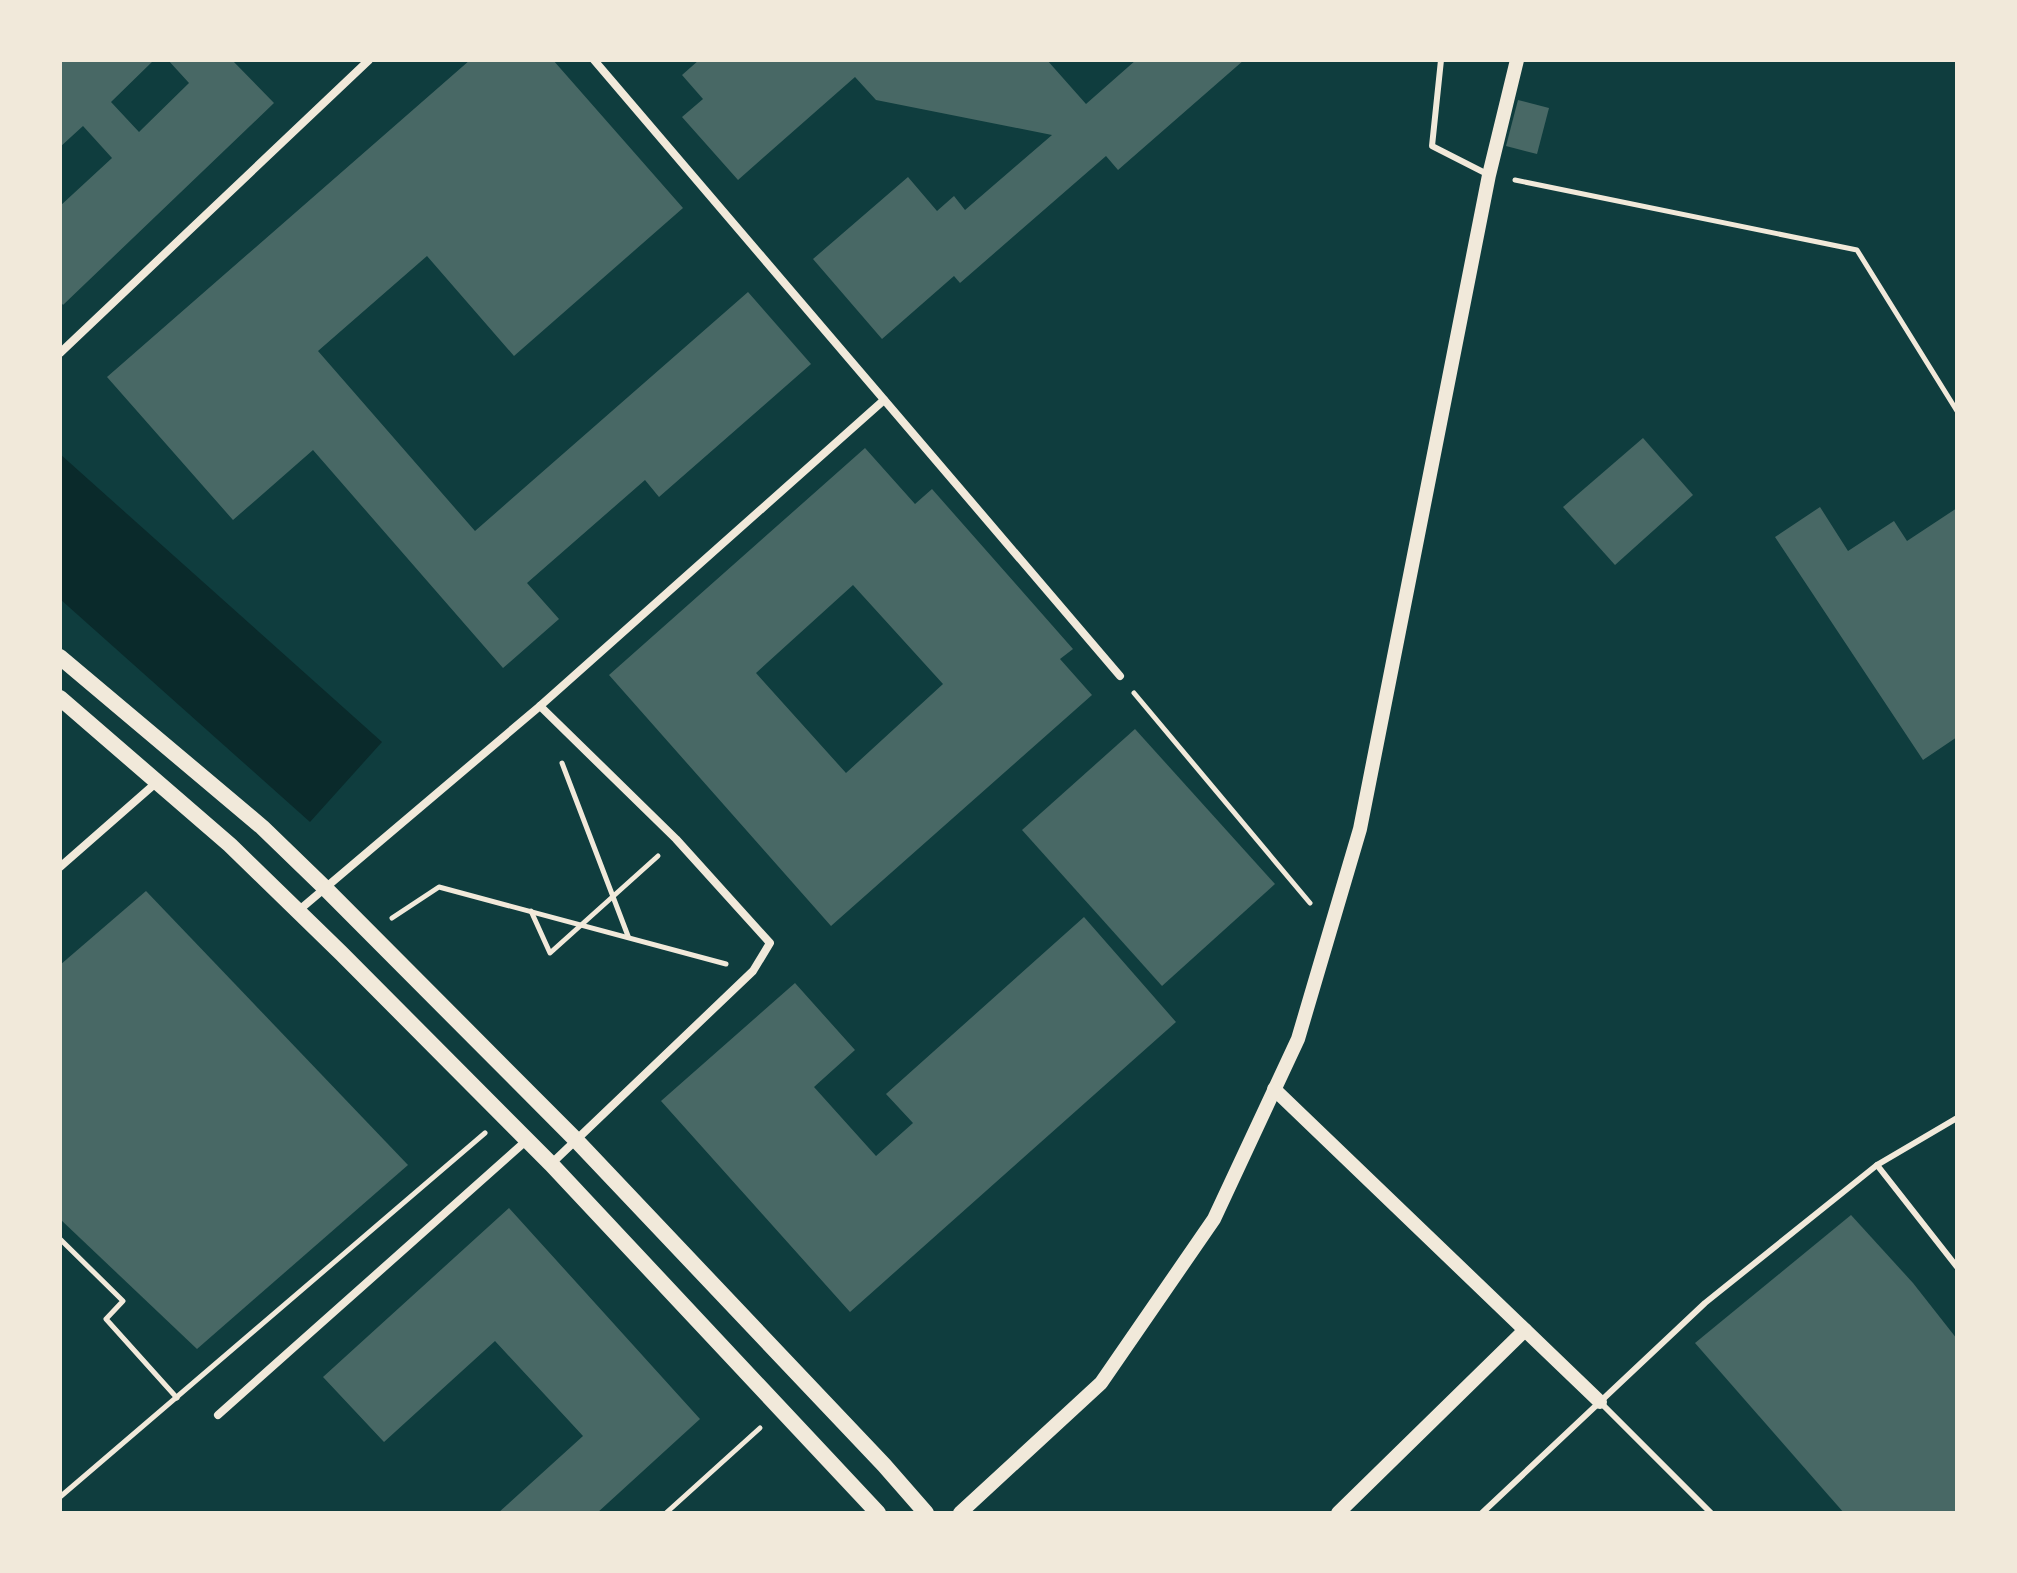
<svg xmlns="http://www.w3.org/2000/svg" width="2017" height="1573" font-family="'Golos Text',sans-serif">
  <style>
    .water { fill: #0a2a2b }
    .building { fill: #486865; fill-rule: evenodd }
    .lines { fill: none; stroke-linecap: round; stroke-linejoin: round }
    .path { stroke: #f1e9da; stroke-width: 5 }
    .service { stroke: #f1e9da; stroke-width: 6 }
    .minor { stroke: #f1e9da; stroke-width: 8 }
    .tertiary { stroke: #f1e9da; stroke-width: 14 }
    .secondary { stroke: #f1e9da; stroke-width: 16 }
  </style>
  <rect width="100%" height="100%" fill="#0f3d3e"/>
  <!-- water -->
  <polygon class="water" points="60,454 382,742 310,822 60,599"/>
  <!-- building -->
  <g class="building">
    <polygon points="63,60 154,60 111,102 139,132 189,83 168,60 232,60 274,103 63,305 60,301 60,206 112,158 83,126 60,147 60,63"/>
    <polygon points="470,60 553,60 683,208 514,356 427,256 318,351 475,531 748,292 811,364 659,497 645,480 527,583 559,619 503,668 313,450 233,520 107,377"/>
    <polygon points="699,60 1047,60 1086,104 1136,60 1244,60 1118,170 1106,156 960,283 954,276 882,339 813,259 908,177 937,211 954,196 965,210 1052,135 876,100 855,77 738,180 682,117 703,99 682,75"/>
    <polygon points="1518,100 1549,108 1537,154 1506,146"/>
    <polygon points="1643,438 1693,495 1615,565 1563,507"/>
    <path d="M865,448l50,56 17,-15 141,160 -13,10 32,36 -261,231 -222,-251zM853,585l90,99 -97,89 -90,-100z"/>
    <polygon points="1820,507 1848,551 1894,521 1907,541 1957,508 1957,737 1923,760 1775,537"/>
    <polygon points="1135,729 1275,884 1162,986 1022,830"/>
    <polygon points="146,891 408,1165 197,1349 60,1219 60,965"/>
    <polygon points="1084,917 1176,1022 850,1312 661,1101 795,983 855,1050 814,1087 876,1156 913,1123 886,1094"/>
    <polygon points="509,1208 700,1419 597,1513 498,1513 583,1436 495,1341 384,1442 323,1377"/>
    <polygon points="1851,1215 1913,1283 1957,1339 1957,1513 1844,1513 1695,1343"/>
  </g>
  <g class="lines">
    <!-- path -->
    <g class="path">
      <polyline points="1515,180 1857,250 1957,411"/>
      <polyline points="1134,693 1310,903"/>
      <polyline points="562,763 628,936"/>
      <polyline points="531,911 550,953 658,856"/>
      <polyline points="392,918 439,887 726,964"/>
      <polyline points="60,1239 123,1301 106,1319 177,1398"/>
      <polyline points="60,1497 485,1133"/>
      <polyline points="666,1513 760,1428"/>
    </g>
    <!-- service -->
    <g class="service">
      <polyline points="1441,60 1432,146 1489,175"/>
      <polyline points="1877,1165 1957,1267"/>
      <polyline points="1600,1402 1711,1513"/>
      <polyline points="1482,1513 1705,1303 1877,1165 1957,1118"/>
    </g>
    <!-- minor -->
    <g class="minor">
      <polyline points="594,60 1120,676"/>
      <polyline points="60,353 369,60"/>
      <polyline points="540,706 676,839 770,943 753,971 551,1164"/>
      <polyline points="60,867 157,782"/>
      <polyline points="298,911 540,706 884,400"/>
      <polyline points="218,1415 527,1140"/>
    </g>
    <!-- tertiary -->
    <g class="tertiary">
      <polyline points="1274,1089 1600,1402"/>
      <polyline points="960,1513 1101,1383 1214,1219 1298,1039 1360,829 1489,175 1517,60"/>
      <polyline points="1338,1513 1525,1330"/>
    </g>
    <!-- secondary -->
    <g class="secondary">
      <polyline points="60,657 262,827 325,888 576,1140 884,1465 926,1513"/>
      <polyline points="60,698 230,845 341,953 551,1164 878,1513"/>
    </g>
  </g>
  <!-- border -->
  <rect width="2017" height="1573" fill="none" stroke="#f1e9da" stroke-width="124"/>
</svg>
